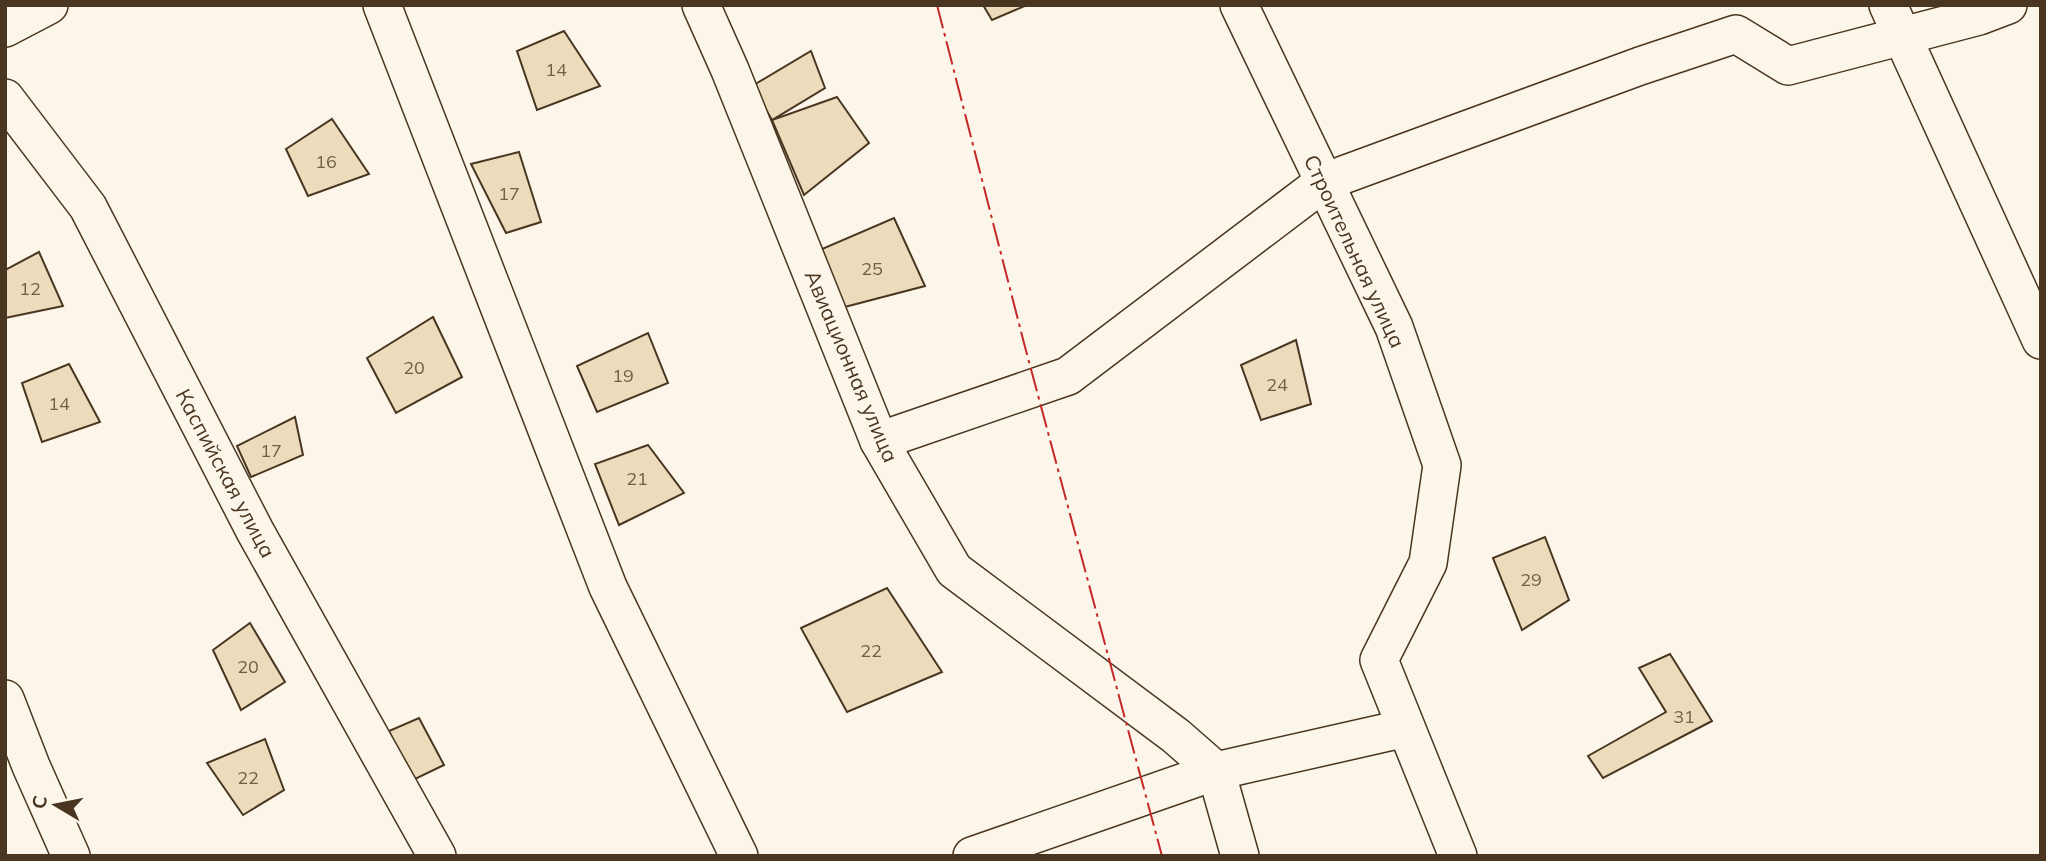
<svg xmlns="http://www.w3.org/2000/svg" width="2046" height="861" font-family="Mulish,sans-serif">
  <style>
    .building { fill: #ecdcbc; stroke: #4a3520; stroke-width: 2 }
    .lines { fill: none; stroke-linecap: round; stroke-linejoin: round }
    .minor-casing { stroke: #4a3520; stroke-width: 40 }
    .minor { stroke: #fbf6e9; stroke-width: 37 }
    .power { stroke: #c62828; stroke-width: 2; stroke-dasharray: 24 5 3.5 5; stroke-linecap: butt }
    .labels { text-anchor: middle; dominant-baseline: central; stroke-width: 5; stroke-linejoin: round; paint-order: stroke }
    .number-label { font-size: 18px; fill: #725f47 }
    .street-label { font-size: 21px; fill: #4a3520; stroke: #fbf6e9 }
  </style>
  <rect width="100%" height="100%" fill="#fbf6e9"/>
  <!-- building -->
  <g class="building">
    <polygon points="983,5 1027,5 992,20"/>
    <polygon points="564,31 600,86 537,110 517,51"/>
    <polygon points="811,51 825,88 772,120 752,86"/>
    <polygon points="837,97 869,143 804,195 772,120"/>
    <polygon points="332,119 369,174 308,196 286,149"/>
    <polygon points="519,152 541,222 506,233 471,164"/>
    <polygon points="894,218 925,286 837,309 822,249"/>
    <polygon points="39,252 63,306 5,318 5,270"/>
    <polygon points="433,317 462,377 396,413 367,358"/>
    <polygon points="648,333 668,383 597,412 577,366"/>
    <polygon points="1296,340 1311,404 1261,420 1241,365"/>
    <polygon points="69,364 100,422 42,442 22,383"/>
    <polygon points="295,417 303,455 251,477 237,446"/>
    <polygon points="648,445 684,493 619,525 595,464"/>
    <polygon points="1545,537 1569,600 1522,630 1493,558"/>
    <polygon points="887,588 942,672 847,712 801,628"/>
    <polygon points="250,623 285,682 241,710 213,650"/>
    <polygon points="1670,654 1712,721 1603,778 1588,756 1666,712 1639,668"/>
    <polygon points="419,718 444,765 411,781 389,731"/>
    <polygon points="265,739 284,790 243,815 207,763"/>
  </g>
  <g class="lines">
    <!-- minor casing -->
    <g class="minor-casing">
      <g id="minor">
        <polyline points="382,5 608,587 739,856"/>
        <polyline points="701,5 730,70 879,441 954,570 1176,736 1216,771 1406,728"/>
        <polyline points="1239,5 1394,327 1442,465 1428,563 1379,660 1458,856"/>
        <polyline points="1888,5 2041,340"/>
        <polyline points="5,28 49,5"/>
        <polyline points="5,98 88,207 255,531 437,856"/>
        <polyline points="879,441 1068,376 1324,182 1640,66 1736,34 1788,66 1979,16 2008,5"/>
        <polyline points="5,699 31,766 71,856"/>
        <polyline points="972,856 1216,771 1240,856"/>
      </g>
    </g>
    <!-- minor -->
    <use href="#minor" class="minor"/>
    <!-- power -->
    <polyline class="power" points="937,5 1025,347 1162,856"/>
  </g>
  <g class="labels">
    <!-- number labels -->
    <g class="number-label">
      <text x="556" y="69">14</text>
      <text x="326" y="161">16</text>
      <text x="509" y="193">17</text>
      <text x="872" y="268">25</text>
      <text x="30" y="288">12</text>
      <text x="414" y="367">20</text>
      <text x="623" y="375">19</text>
      <text x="1277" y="384">24</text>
      <text x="59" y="403">14</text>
      <text x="271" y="450">17</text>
      <text x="637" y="478">21</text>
      <text x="1531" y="579">29</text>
      <text x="871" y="650">22</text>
      <text x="248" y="666">20</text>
      <text x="1684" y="716">31</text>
      <text x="248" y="777">22</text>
    </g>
    <!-- street labels -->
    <g class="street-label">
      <text transform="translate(1355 251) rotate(65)">Строительная улица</text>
      <text transform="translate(852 366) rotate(67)">Авиационная улица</text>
      <text transform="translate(226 473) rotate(62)">Каспийская улица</text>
    </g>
  </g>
  <!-- border -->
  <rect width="2046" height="861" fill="none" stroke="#4a3520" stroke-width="14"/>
  <!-- north arrow -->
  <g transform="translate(56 805) rotate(280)" stroke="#fbf6e9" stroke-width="5" paint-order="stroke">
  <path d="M0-5L12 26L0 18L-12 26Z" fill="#4a3520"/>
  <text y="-10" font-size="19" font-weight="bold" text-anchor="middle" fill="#4a3520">С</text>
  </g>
</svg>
